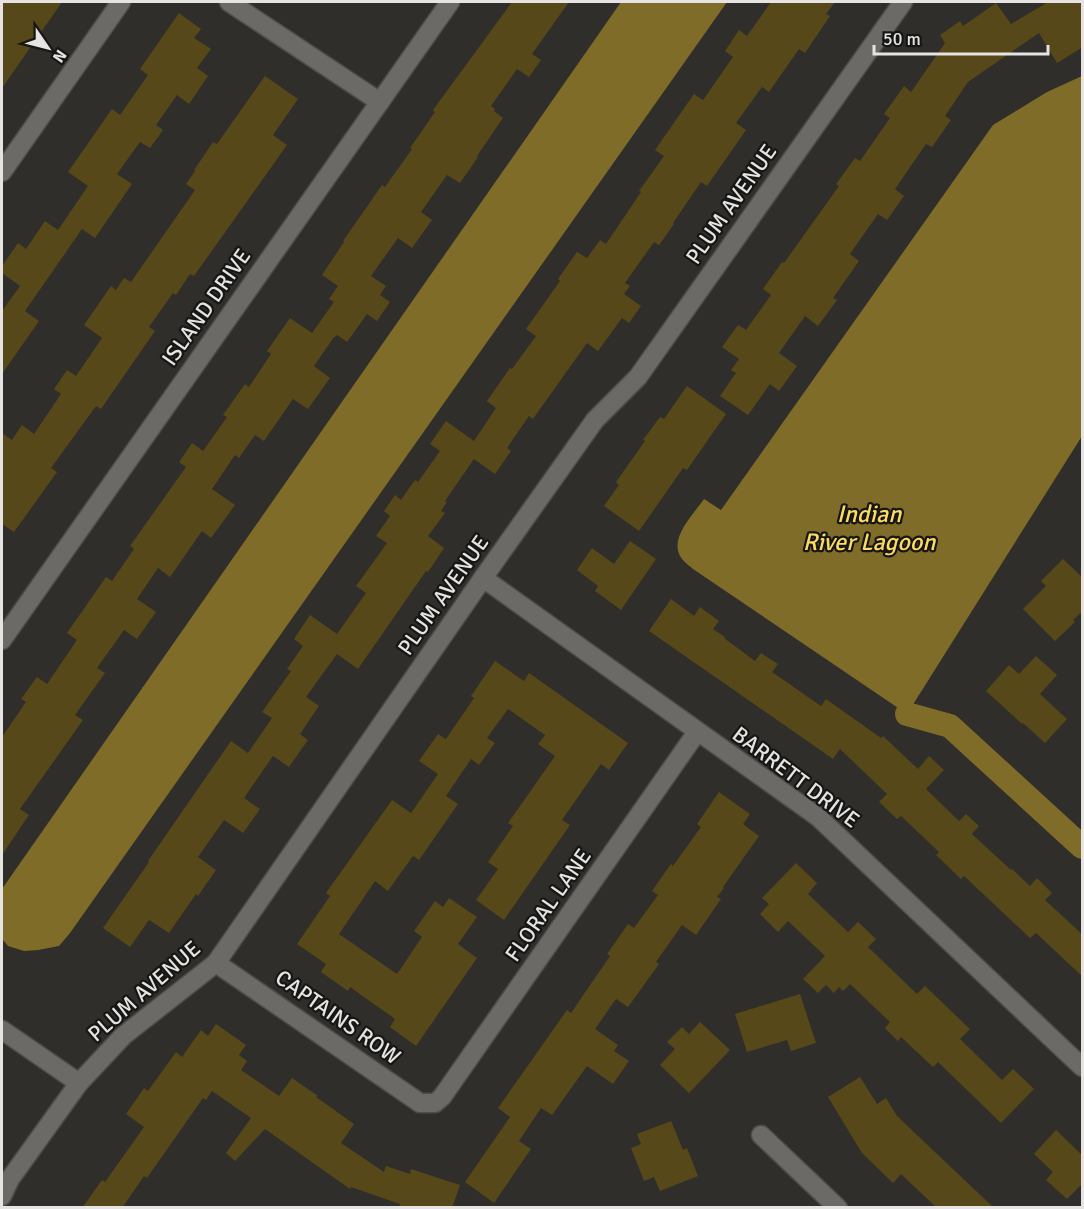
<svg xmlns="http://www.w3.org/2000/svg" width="1084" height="1209" font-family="Signika,sans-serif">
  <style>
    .water { fill: #806c29 }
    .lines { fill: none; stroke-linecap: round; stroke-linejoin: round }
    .canal { stroke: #806c29; stroke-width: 24 }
    .building { fill: #564819 }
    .street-casing { stroke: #4d4c49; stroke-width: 21 }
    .street { stroke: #6b6a66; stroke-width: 18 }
    .labels { text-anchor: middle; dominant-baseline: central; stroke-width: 4.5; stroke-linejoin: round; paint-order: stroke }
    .street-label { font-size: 22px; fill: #e5e4e2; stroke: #161614 }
    .water-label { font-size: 24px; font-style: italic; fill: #fdda63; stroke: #161614 }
  </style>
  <rect width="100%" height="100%" fill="#2f2e2a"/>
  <!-- water -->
  <g class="water">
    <polygon points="621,2 727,2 70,933 59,946 38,950 24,951 8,946 2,939 2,889"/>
    <path d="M1082,76v360l-175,278 -214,-145c-3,-3 -8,-6 -11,-10 -15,-19 11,-44 22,-60l17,11 272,-385 54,-33z"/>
  </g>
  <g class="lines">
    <!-- canal -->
    <polyline class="canal" points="907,714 950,726 1082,847"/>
  </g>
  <!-- building -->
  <g class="building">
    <polygon points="2,2 62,2 2,88"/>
    <polygon points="512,2 569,2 532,54 541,60 529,77 517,69 491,106 495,109 494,111 503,118 477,156 478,157 460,183 447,175 421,212 432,220 412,248 398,238 371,276 386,286 380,295 390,302 377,321 367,314 347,342 337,335 335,337 334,337 314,366 330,378 308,409 293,399 264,441 255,435 239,458 235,455 212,489 235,505 211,538 202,531 170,577 158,568 137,599 156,612 137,639 124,630 97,668 105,673 75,715 83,720 20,809 29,815 2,855 2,737 26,702 21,699 37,677 47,684 77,640 67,633 106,577 112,581 134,549 130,546 186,467 179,462 192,443 203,451 227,417 223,415 245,384 249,387 271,354 267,351 290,318 312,333 334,302 329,299 338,286 322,275 344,242 343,241 382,185 385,187 412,149 410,148 435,112 433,110"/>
    <polygon points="771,2 835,2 826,14 830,16 805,53 799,49 769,92 762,87 736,123 746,130 707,186 701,182 673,223 674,224 659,245 654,242 625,283 630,286 624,294 641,306 629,323 622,318 598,351 587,343 533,419 529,416 507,448 511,451 495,474 474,459 445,501 447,502 441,511 445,513 428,536 444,548 428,572 426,571 358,669 337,654 306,697 319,706 300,734 308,740 289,767 273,756 244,798 260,809 243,833 224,820 198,857 216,870 198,896 196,894 169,933 149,920 130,947 103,928 149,862 148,861 231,741 248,753 272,718 262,712 291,671 287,669 303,646 294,639 310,615 337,634 366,593 356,586 387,543 376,536 390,516 384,511 395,495 401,500 415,480 418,482 440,451 430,444 446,421 474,441 496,408 487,401 510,368 512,369 536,336 526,329 560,281 558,279 577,252 587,258 600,240 606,244 641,192 639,191 664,156 655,150 694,94 703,100 733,57 725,51 739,30 747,36"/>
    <polygon points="1048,2 1083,2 1083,47 1057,63 1039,33 968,82 945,116 951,120 932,147 926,144 895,189 904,196 887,220 878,214 850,254 859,261 833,298 837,300 818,326 805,316 779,353 797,366 779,391 770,384 748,415 720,396 736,373 731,370 739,359 722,347 738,325 746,330 771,295 763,289 782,262 784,263 839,186 836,184 855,158 860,161 890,118 884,114 904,86 911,92 945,43 940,35 960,21 963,26 996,3 1011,24"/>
    <polygon points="179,13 201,29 194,38 211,49 197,68 208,76 189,104 177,95 156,125 163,130 150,148 140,142 117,174 132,184 95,238 82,229 25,311 39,321 2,374 2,311 20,286 2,273 2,266 18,243 26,249 45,221 58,230 88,186 68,172 112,109 120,115 148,75 140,69"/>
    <polygon points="265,76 298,99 273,135 287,145 194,276 190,274 176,295 173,293 149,327 155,331 101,409 96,406 51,468 57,472 14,532 2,524 2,433 12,440 22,425 34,434 61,394 54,389 67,370 76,376 102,338 84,325 111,286 116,290 124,278 131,282 195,190 186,184 195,171 194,170 213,142 217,144"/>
    <polygon points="687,386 726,414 687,470 683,468 639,531 604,506 619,485 616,482 645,441 643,440 660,417 664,419"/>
    <polygon points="630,541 656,559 621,610 595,591 598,586 577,570 592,548 614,564"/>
    <polygon points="1063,559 1083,578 1083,611 1073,620 1075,622 1055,641 1023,609 1046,586 1041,581"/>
    <polygon points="671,599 694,616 700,607 719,621 713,629 725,637 724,638 755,661 761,653 778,664 772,672 821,706 826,699 881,738 883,736 918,769 929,756 944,770 926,789 959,821 966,814 979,826 972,834 1011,870 1012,869 1030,886 1037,878 1052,893 1045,900 1083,935 1083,977 1036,933 1030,938 964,876 961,879 936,855 939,852 901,816 897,819 879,802 887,794 840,749 833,759 649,631"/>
    <polygon points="1036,656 1057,675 1040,694 1067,719 1045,743 1023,723 1022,724 986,691 1009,665 1019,674"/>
    <polygon points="495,661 524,681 529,673 628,743 609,770 601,764 562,820 570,825 504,920 476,900 498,869 488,862 513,826 508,823 555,756 538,744 545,735 508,709 487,738 495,743 479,765 471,759 446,796 458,804 419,860 413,856 388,891 375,881 339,934 397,974 422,937 414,931 435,901 443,907 449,898 477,917 458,944 477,958 416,1046 390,1027 395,1019 350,987 348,991 321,972 326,964 297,944 330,896 326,893 392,800 411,813 438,774 419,761 438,734 446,739 474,698 471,696"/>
    <polygon points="719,792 750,814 743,824 759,836 723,887 724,888 717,897 721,899 696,935 682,925 656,962 659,964 628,1007 616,999 595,1029 618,1045 614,1051 629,1061 613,1084 587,1066 552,1115 541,1108 519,1141 531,1149 494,1203 465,1182 510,1117 498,1108 567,1010 571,1013 610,956 607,954 628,924 634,928 658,895 652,891 671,864 673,866 701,827 697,824"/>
    <polygon points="796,863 817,883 808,894 848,932 858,922 876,939 868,947 917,994 925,986 970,1029 960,1039 1002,1080 1013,1069 1034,1089 1001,1123 938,1062 933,1067 901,1037 898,1041 885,1028 890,1022 850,984 843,991 839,987 834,993 826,985 818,993 803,979 825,956 788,921 778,932 760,914 769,904 762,898"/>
    <polygon points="800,994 816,1043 791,1051 787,1040 747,1052 735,1014"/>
    <polygon points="700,1022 730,1050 689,1093 660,1065 675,1049 667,1042 682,1027 689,1034"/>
    <polygon points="216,1024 246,1045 239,1055 247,1061 241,1070 279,1096 292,1078 318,1096 316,1097 354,1124 341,1143 384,1172 386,1166 410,1174 411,1169 460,1185 452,1208 399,1208 400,1204 351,1187 350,1189 265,1129 235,1161 226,1153 251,1118 212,1091 206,1100 203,1098 147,1178 144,1176 122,1208 82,1208 102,1180 105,1182 144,1127 126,1114 144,1088 148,1091 176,1052 182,1057 201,1030 208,1036"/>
    <polygon points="860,1077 877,1104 886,1098 897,1116 994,1208 937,1208 901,1174 893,1183 862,1153 828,1097"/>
    <polygon points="671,1121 683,1150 687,1148 698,1176 660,1191 654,1177 644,1181 631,1148 641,1144 637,1134"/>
    <polygon points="1056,1130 1083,1156 1083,1183 1067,1199 1046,1180 1053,1172 1034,1154"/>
  </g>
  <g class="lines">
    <!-- street casing -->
    <g class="street-casing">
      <g id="street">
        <polyline points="229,2 380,102"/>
        <polyline points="2,172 121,2"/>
        <polyline points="483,578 818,817 1082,1067"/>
        <polyline points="2,640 450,2"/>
        <polyline points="216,963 420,1103 435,1103 442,1097 697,732"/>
        <polyline points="2,1030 79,1083"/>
        <polyline points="761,1135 838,1208"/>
        <polyline points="2,1196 10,1179 79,1083 123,1036 216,963 483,578 595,420 638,377 903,2"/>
      </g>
    </g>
    <!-- street -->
    <use href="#street" class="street"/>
  </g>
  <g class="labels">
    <!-- street labels -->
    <g class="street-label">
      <text transform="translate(731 204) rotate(-55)">PLUM AVENUE</text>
      <text transform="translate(206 307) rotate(-55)">ISLAND DRIVE</text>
      <text transform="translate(443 595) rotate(-55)">PLUM AVENUE</text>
      <text transform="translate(796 777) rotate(37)">BARRETT DRIVE</text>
      <text transform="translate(548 905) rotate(-55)">FLORAL LANE</text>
      <text transform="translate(144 991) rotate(-41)">PLUM AVENUE</text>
      <text transform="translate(338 1017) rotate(35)">CAPTAINS ROW</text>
    </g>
    <!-- water labels -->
    <g class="water-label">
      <text x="869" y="514">Indian<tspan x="869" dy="28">River Lagoon</tspan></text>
    </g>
  </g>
  <!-- border -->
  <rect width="1084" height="1209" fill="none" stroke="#e5e4e2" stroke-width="6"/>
  <!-- north arrow -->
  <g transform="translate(48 48) rotate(125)" stroke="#161614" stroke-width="4.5" paint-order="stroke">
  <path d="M0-4.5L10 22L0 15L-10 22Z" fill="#e5e4e2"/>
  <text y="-9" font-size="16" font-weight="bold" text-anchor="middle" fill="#e5e4e2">N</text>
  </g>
  <!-- scale -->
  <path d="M874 45v9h174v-9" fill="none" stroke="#e5e4e2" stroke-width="3"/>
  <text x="883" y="45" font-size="18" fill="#e5e4e2" stroke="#161614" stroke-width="4.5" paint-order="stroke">50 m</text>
</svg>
